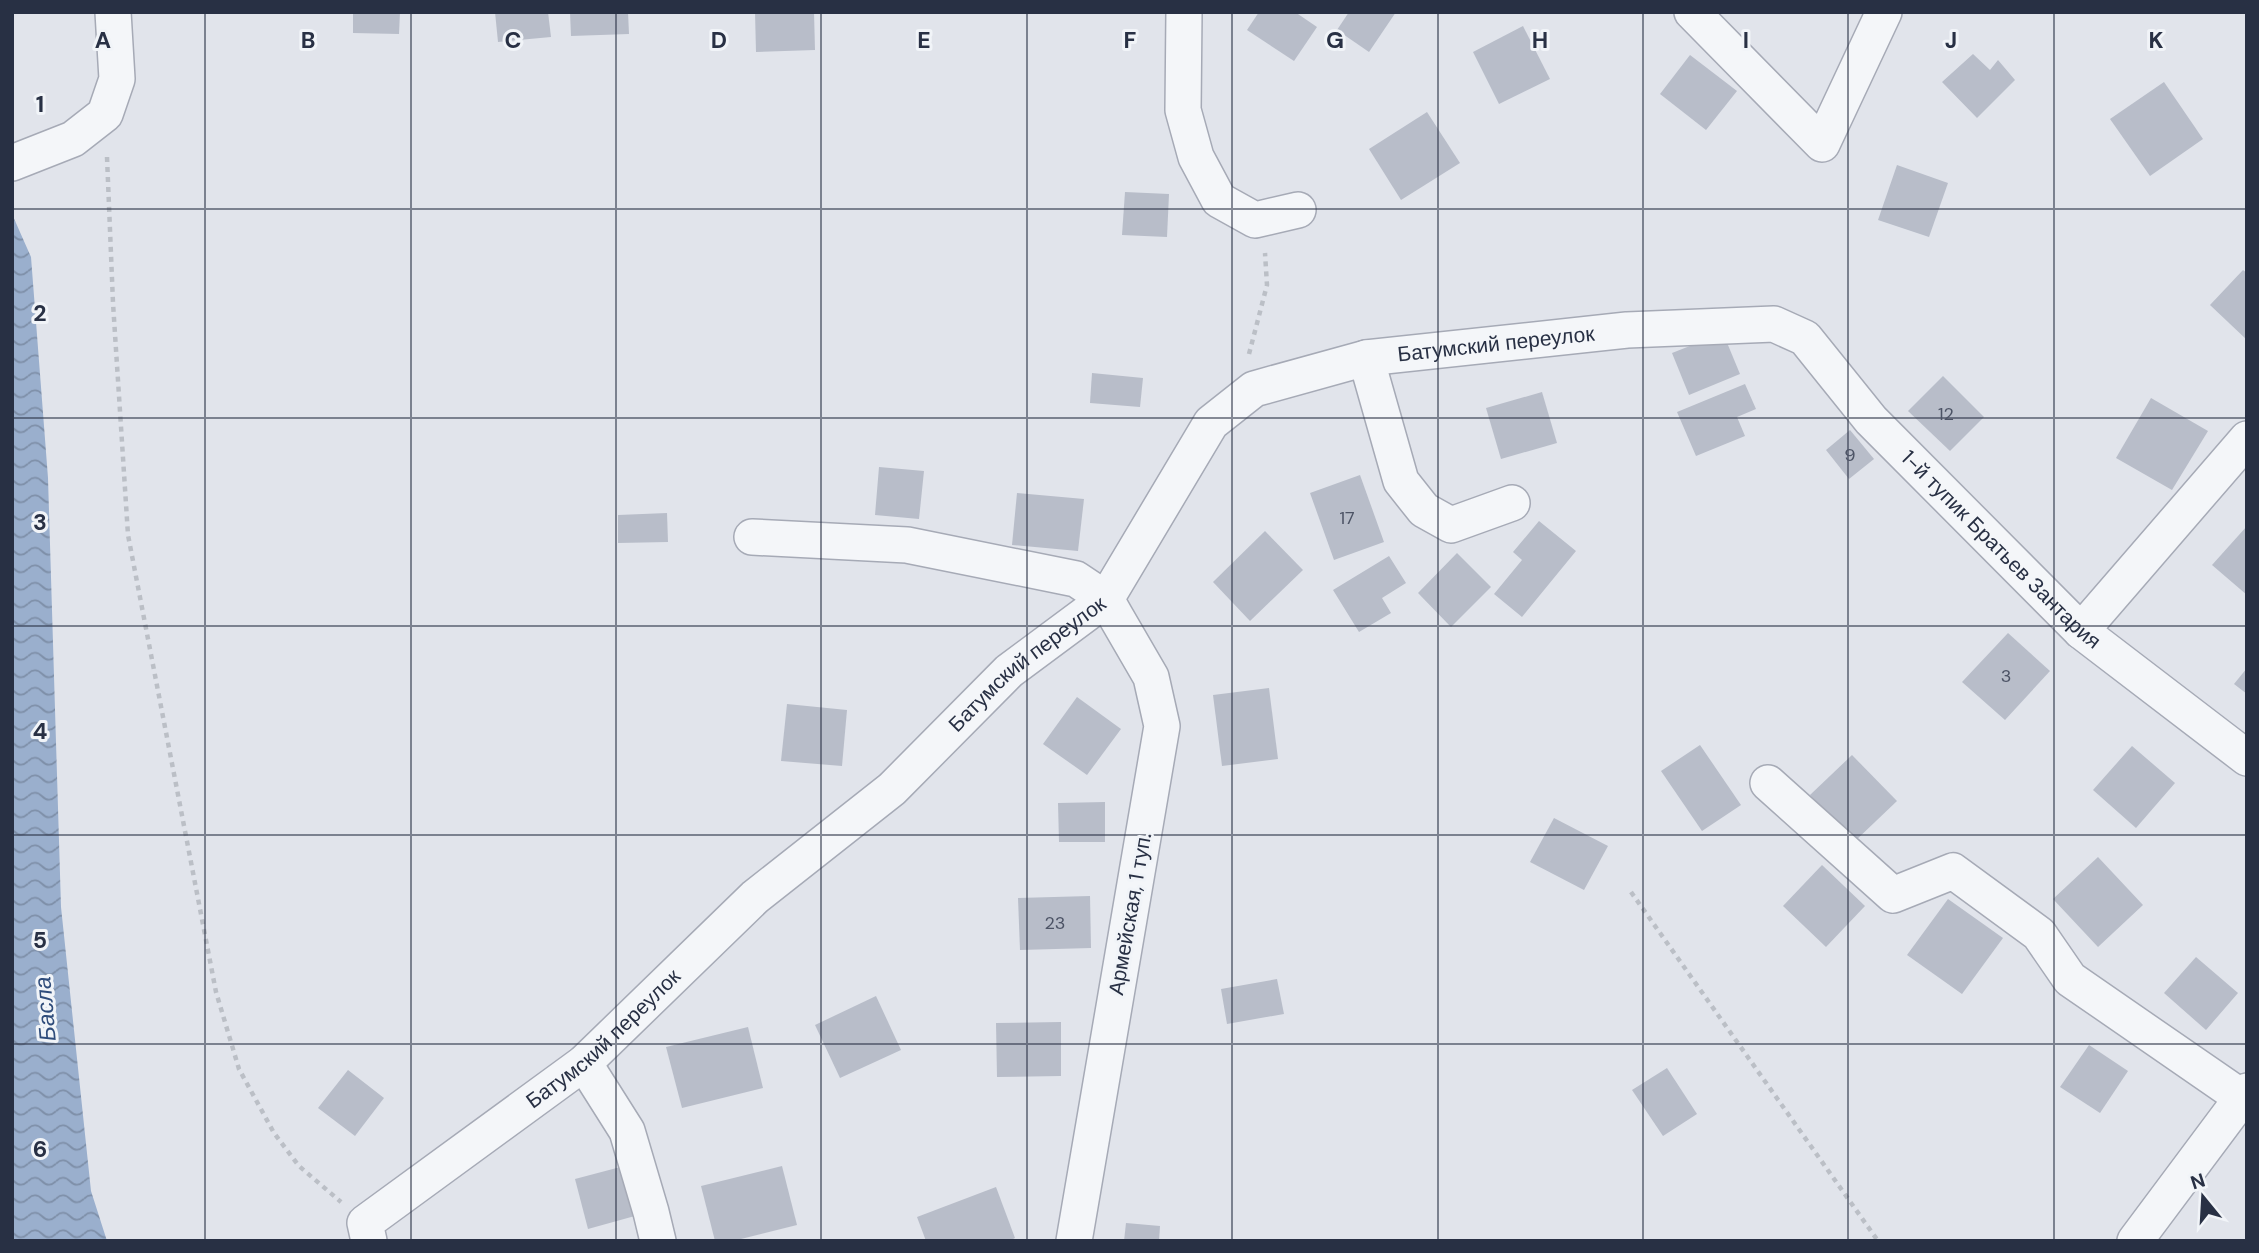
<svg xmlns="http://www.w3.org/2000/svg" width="2259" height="1253" font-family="'DM Sans',sans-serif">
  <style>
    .water { fill: url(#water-waves) }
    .building { fill: #b8bdc9 }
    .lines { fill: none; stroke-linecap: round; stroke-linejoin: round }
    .minor-casing { stroke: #a6aab6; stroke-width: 38 }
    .path { stroke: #bbbfc6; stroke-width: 4.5; stroke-dasharray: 5 5; stroke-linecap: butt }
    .minor { stroke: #f4f6f9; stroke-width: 35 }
    .grid { fill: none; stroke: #283044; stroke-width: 2; stroke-opacity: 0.55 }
    .labels { text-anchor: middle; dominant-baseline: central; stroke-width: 6; stroke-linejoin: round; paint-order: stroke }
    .number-label { font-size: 18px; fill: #4c5365 }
    .street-label { font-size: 21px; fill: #283044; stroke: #f1f4f8 }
    .water-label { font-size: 23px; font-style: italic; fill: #2f4c7b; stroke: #f1f4f8 }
    .grid-label { font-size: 23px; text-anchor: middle; font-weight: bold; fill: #283044; stroke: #f1f4f8; stroke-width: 6; stroke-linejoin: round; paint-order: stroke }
  </style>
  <defs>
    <pattern id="water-waves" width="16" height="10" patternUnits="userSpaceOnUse" patternTransform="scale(1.75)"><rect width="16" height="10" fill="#9aafcd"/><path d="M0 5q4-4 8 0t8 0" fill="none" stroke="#7e8fa8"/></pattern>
  </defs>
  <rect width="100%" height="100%" fill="#e1e4eb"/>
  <!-- water -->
  <polygon class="water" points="12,214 31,257 48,478 61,907 91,1191 107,1241 12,1241"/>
  <!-- building -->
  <g class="building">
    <polygon points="353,12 400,12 399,34 353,33"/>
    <polygon points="495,12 548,12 551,37 498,42"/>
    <polygon points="570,12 628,12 629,34 571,36"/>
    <polygon points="755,12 814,12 815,50 756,52"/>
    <polygon points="1259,12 1295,12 1317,27 1294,61 1247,30"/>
    <polygon points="1349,12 1396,12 1369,52 1337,30"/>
    <polygon points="1523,26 1550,79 1499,104 1473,52"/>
    <polygon points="1973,54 1990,70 1998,60 2015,80 1977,118 1942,82"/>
    <polygon points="1690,55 1737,91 1706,130 1660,94"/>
    <polygon points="2164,82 2203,139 2150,176 2110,119"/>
    <polygon points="1427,112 1460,163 1401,200 1369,149"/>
    <polygon points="1897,165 1948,183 1929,237 1878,220"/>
    <polygon points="1125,192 1169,194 1167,237 1122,235"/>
    <polygon points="2243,270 2247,273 2247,340 2210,305"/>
    <polygon points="1723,333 1740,374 1689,395 1672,353"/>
    <polygon points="1092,373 1143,378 1140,407 1090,403"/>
    <polygon points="1943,376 1984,417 1950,451 1908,411"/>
    <polygon points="1745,384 1756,409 1737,417 1745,436 1696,456 1677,412"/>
    <polygon points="1542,392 1557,443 1501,459 1486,408"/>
    <polygon points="2151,398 2208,431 2172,490 2116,458"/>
    <polygon points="1850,430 1874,459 1849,479 1826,450"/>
    <polygon points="879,467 924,471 919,519 875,515"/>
    <polygon points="1360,475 1384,542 1334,560 1310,493"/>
    <polygon points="1017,493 1084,499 1078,551 1012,545"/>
    <polygon points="667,513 668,542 618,543 618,515"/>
    <polygon points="1539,521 1576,551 1522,617 1494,594 1522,560 1513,552"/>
    <polygon points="2247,526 2247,595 2212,565"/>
    <polygon points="1265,531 1303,570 1250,621 1213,582"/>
    <polygon points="1457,553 1491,587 1451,627 1418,593"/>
    <polygon points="1389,556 1406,583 1382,598 1391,613 1359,632 1333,590"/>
    <polygon points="2008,633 2050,671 2005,720 1962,682"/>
    <polygon points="2247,668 2247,694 2234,684"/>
    <polygon points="1269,688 1278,759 1222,766 1213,695"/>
    <polygon points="1077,697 1121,729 1087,775 1043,744"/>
    <polygon points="787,704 847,710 842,766 781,761"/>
    <polygon points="1700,745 1741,805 1702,831 1661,771"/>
    <polygon points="2132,746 2175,783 2136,828 2093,790"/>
    <polygon points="1852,755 1897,801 1854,842 1810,795"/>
    <polygon points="1105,802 1105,842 1059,842 1058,803"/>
    <polygon points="1554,818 1608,846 1584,890 1530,862"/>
    <polygon points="2098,857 2143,905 2098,947 2053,899"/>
    <polygon points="1822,865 1865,906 1826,947 1783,906"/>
    <polygon points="1090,896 1091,948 1020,950 1018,898"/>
    <polygon points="1948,899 2003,938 1962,994 1907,955"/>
    <polygon points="2196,957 2238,993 2206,1030 2164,993"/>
    <polygon points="1277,979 1284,1014 1227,1024 1221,989"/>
    <polygon points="876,996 901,1050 840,1078 815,1025"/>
    <polygon points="1061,1022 1061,1076 997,1077 996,1023"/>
    <polygon points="748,1027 763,1088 682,1108 666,1047"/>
    <polygon points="2089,1045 2128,1071 2100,1113 2060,1087"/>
    <polygon points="1667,1068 1697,1114 1663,1136 1632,1090"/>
    <polygon points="348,1070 384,1098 355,1136 318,1108"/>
    <polygon points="628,1165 642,1214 588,1229 575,1179"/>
    <polygon points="782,1166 797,1225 733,1241 715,1241 701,1186"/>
    <polygon points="996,1187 1015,1238 1009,1241 926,1241 917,1217"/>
    <polygon points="1126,1223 1160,1226 1159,1241 1124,1241"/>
  </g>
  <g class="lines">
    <!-- minor casing -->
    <g class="minor-casing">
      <g id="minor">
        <polyline points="1184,12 1183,110 1196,157 1219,200 1255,220 1298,210"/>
        <polyline points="1692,12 1822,144 1884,12"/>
        <polyline points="12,163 73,139 105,114 117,79 113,12"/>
        <polyline points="1366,358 1401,481 1424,510 1451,525 1512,503"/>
        <polyline points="752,537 907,545 1076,579 1106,599 1115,615 1151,677 1162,726 1074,1241"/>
        <polyline points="2081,631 2247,439"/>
        <polyline points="1768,783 1893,895 1953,871 2039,934 2070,979 2241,1097"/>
        <polyline points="584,1063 627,1131 651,1212 658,1241"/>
        <path id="s1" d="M369,1241l-4,-18 219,-160 171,-166 137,-108 117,-118 97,-72 105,-176 43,-34 112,-31 261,-28 147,-6 31,14 66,82 210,211 166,127"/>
        <polyline points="2135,1241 2247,1091"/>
      </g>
    </g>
    <!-- path -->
    <g class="path">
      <polyline points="107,157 113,303 128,535 216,992 239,1069 274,1133 299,1166 341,1202"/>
      <polyline points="1249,354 1267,285 1265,253"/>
      <polyline points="1631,892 1878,1241"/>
    </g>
    <!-- minor -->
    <use href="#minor" class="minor"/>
  </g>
  <!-- grid -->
  <path class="grid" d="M205,12v1229M411,12v1229M616,12v1229M821,12v1229M1027,12v1229M1232,12v1229M1438,12v1229M1643,12v1229M1848,12v1229M2054,12v1229M12,209h2235M12,418h2235M12,626h2235M12,835h2235M12,1044h2235"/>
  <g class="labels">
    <!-- number labels -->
    <g class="number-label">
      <text x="1946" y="414">12</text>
      <text x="1850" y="455">9</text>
      <text x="1347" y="518">17</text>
      <text x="2006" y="676">3</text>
      <text x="1055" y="923">23</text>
    </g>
    <!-- street labels -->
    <g class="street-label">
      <text stroke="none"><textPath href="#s1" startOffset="1496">Батумский переулок</textPath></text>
      <text stroke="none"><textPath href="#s1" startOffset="2098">1-й тупик Братьев Зантария</textPath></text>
      <text stroke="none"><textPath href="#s1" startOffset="887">Батумский переулок</textPath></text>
      <text transform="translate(1130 914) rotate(-80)">Армейская, 1 туп.</text>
      <text stroke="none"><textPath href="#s1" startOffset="320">Батумский переулок</textPath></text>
    </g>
    <!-- water labels -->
    <g class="water-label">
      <text transform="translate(45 1009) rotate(-95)">Басла</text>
    </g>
  </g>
  <g class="grid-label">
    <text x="103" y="48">A</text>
    <text x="308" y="48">B</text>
    <text x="513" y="48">C</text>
    <text x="719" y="48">D</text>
    <text x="924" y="48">E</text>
    <text x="1130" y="48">F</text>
    <text x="1335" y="48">G</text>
    <text x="1540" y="48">H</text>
    <text x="1746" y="48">I</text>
    <text x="1951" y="48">J</text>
    <text x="2156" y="48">K</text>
    <text x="40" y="112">1</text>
    <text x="40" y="321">2</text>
    <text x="40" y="530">3</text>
    <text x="40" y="739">4</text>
    <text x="40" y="948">5</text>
    <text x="40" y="1157">6</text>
  </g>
  <!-- border -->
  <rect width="2259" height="1253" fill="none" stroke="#283044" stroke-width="28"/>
  <!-- north arrow -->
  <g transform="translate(2203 1197) rotate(342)" stroke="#f1f4f8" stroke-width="5" paint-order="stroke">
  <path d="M0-5L12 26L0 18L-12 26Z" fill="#283044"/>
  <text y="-10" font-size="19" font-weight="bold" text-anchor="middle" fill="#283044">N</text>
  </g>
</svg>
